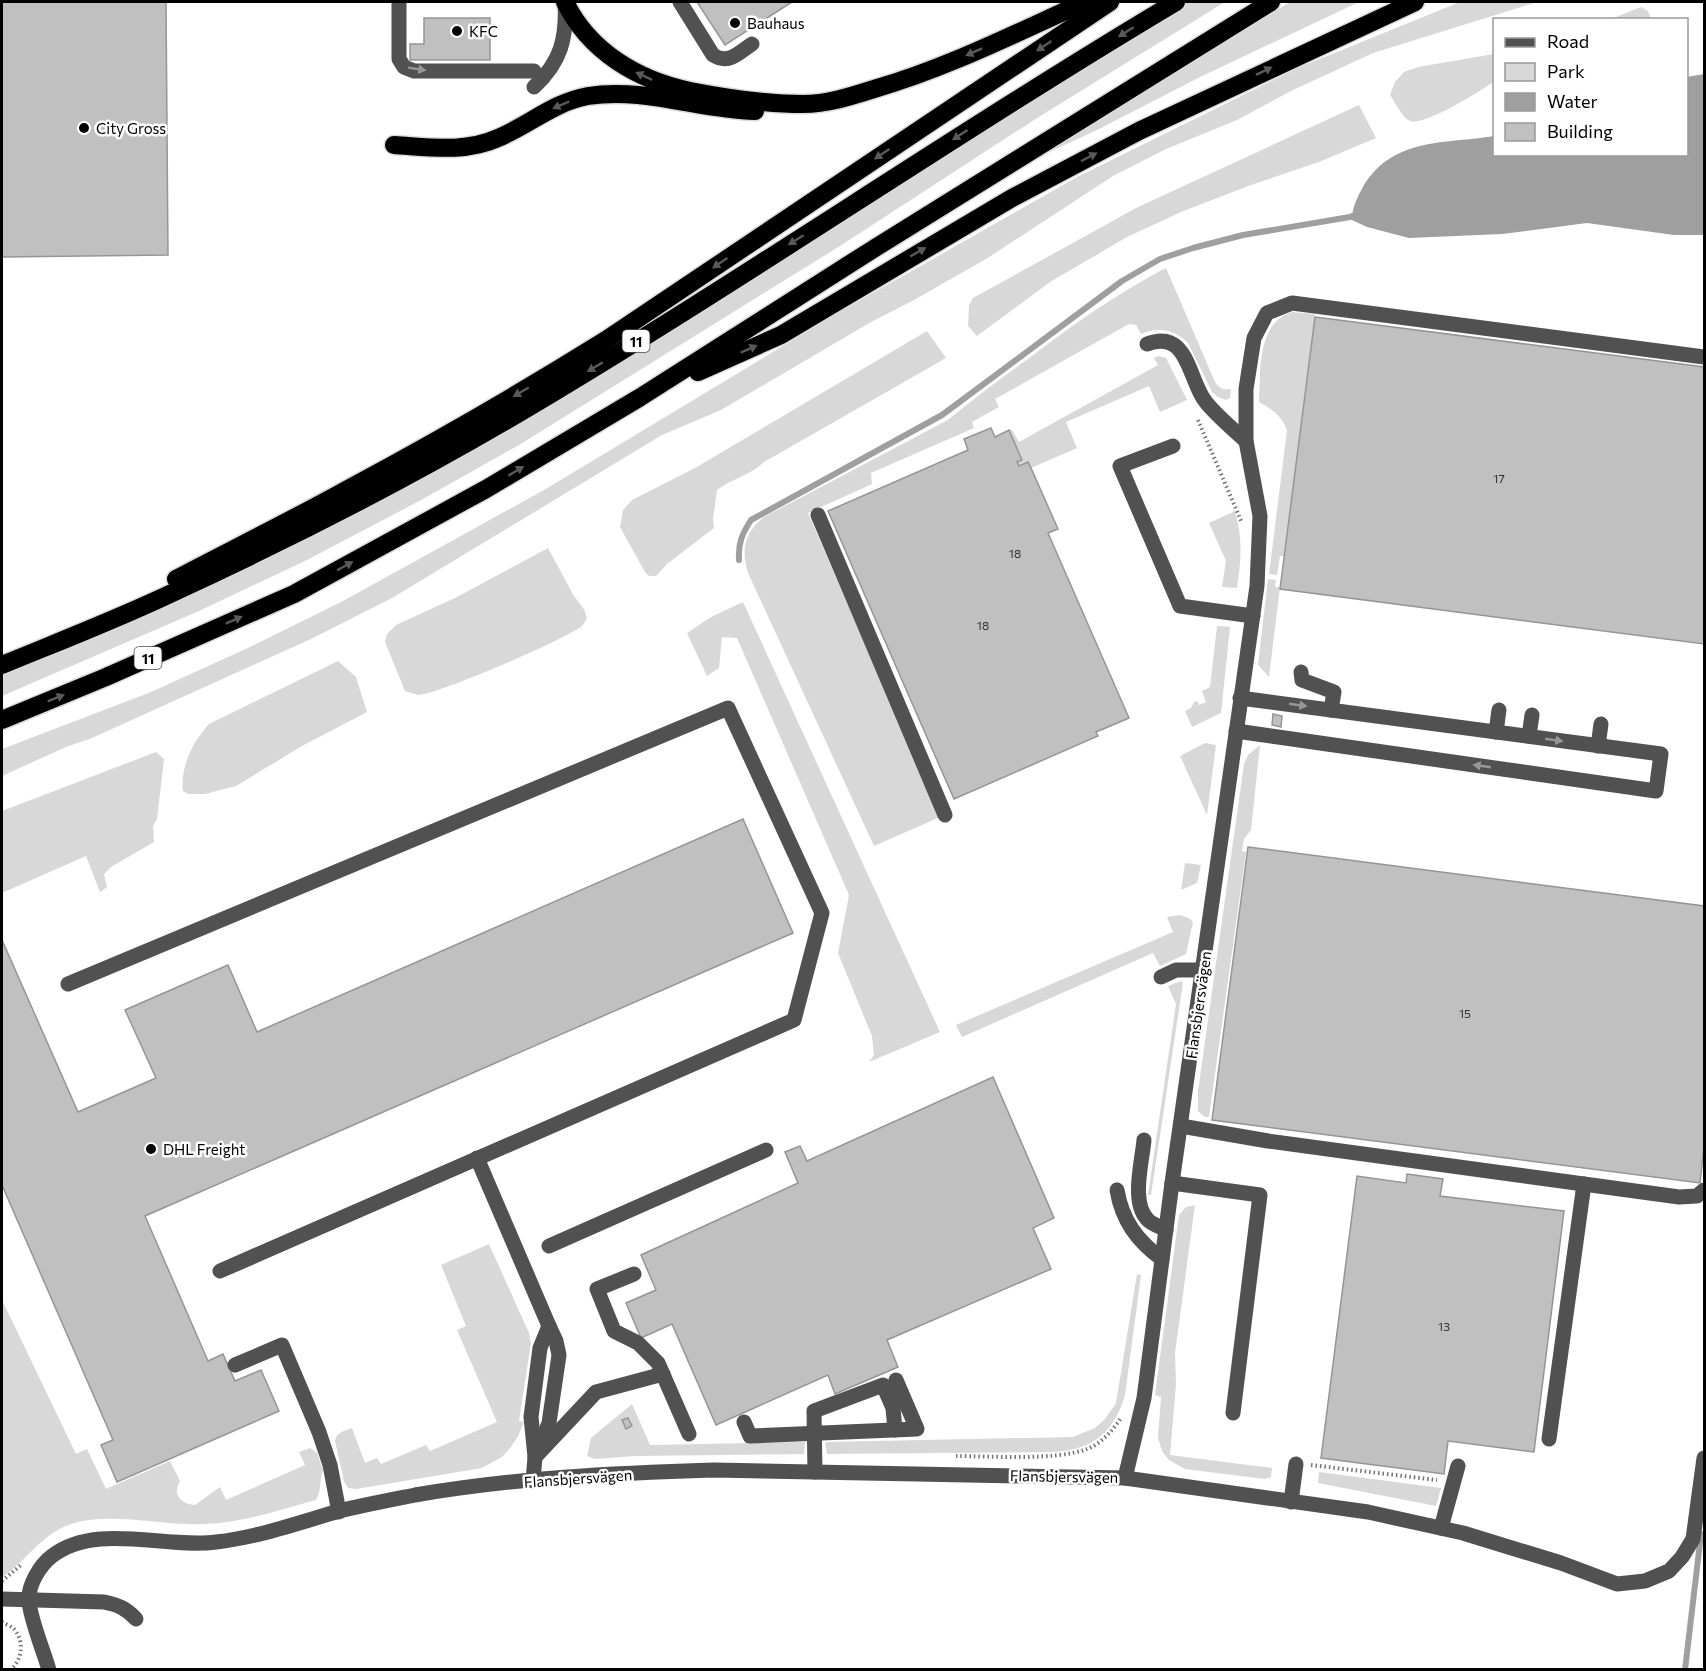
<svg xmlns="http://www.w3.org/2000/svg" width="1706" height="1671" font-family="Commissioner,sans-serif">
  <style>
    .green { fill: #d8d8d8 }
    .water { fill: #9f9f9f }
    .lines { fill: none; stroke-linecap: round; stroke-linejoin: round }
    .stream { stroke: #9f9f9f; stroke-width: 6 }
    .building { fill: #c0c0c0; stroke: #959595; stroke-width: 1.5 }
    .highway-casing { stroke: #dbdbdb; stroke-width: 21 }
    .path { stroke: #737373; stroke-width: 4; stroke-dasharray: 1.5 3; stroke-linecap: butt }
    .minor { stroke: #515151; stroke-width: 15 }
    .highway { stroke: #000; stroke-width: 18 }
    .oneway { fill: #595959 }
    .oneway2 { fill: #979797 }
    .poi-dot { fill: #000; stroke: #fff; stroke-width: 2 }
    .labels { text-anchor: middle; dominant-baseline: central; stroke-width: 5; stroke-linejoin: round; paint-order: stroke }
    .number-label { font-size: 12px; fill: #303030 }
    .shield { fill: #fff; stroke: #4c4c4c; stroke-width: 1.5 }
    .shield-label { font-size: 14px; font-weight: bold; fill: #000 }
    .poi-label { font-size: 15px; fill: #000; stroke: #fff; text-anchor: start }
    .street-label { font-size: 15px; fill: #000; stroke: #fff }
  </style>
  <rect width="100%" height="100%" fill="#fff"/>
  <!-- green -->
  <g class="green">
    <polygon points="1185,2 1225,2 1037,118 840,246 519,445 423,499 305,561 199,611 2,696 2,674 53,654 297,541 1031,97"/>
    <polygon points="1290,2 1359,2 1200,77 1099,129 1041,156"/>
    <polygon points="1460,2 1537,2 1373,53 1291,91 1237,120 1166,149 1113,176 986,259 914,300 871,322 721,410 662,435 392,598 313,638 92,738 66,747 2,776 2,749 151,692 250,647 343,601 544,490 836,314 1077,177 1300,67"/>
    <polygon points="1641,7 1648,11 1651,19 1611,19"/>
    <path d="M1494,54v28c-15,9 -68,44 -84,39 -8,-3 -15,-19 -20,-26l5,-13 9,-10 14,-5z"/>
    <polygon points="1359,105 1376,138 1319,162 1251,185 1181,212 1127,237 1050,282 977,336 968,326 969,305 973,298 1138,207"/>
    <path d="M1166,268l49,114c5,7 8,8 16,7l-1,9 -4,2 -8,-3 -6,-5 -24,-49c-14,-14 -30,-16 -47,-9l-5,-9 -7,-1 -134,75 4,8 -27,15 2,6 -103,45 1,11 -64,29 132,304 -66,29 -126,-273c-7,-22 -4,-41 16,-56l184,-97c27,-23 55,-43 84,-64 43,-33 86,-63 134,-88z"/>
    <path d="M1292,312l23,2 -31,242h-4l-3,19 -8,-1 18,-144c-6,-15 -14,-20 -28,-28 2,-31 -3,-78 33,-90z"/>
    <path d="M927,331l19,27 -182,104c-13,13 -33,17 -47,28l-4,29 1,9 -47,36 -11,12h-7l-4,-4 -25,-45 3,-17 9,-10 63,-32z"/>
    <polygon points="1159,356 1166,358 1187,400 1160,412 1149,386 1066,422 1077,448 1031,468 1028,462 1019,466 1017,462 1022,459 1009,430 1012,430 1019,442 1158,365 1154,358"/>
    <path d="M1235,511c8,26 6,51 2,77l-15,-1 4,-26 -17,-38z"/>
    <path d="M548,548l26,48 10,13 3,9c-2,3 -3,6 -5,8 -16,13 -145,69 -164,69 -4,-1 -9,-3 -13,-4l-20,-49 2,-8 9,-9 61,-28z"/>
    <polygon points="1268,579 1276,580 1275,587 1280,587 1269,677 1258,665"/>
    <polygon points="743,602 940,1032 869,1062 874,1055 872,1036 838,953 849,895 737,638 722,637 719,668 707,676 687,633 711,617"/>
    <polygon points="1217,626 1230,627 1221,713 1192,727 1185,711 1191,708 1194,702 1198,701 1199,705 1206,702 1202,691 1210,687"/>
    <path d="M338,661l18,16 11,35 -65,34 -66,40 -31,8h-17l-5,-3c-3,-24 10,-50 26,-67z"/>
    <polygon points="1205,743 1216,745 1207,815 1180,756"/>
    <polygon points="1260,745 1251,830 1244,839 1242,851 1246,852 1209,1117 1205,1117 1198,1111 1198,1091 1244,764 1248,755"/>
    <polygon points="156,752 164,759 157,819 153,826 154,842 111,867 104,874 107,887 100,892 86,856 2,893 2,811"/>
    <polygon points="1185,863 1201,865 1197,883 1181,890"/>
    <polygon points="1180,915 1189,918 1193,922 1186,954 1160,966 1153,953 962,1037 956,1025 1173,932 1167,917"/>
    <polygon points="1181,981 1183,983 1151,1195 1148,1195 1176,1004 1168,986"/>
    <polygon points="1195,1205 1175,1353 1176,1384 1170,1455 1272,1468 1271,1477 1265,1479 1185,1469 1169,1460 1162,1451 1158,1438 1161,1397 1155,1395 1179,1215 1186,1207"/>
    <path d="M489,1244l40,89 2,10 -12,78 5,1 -6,14 -7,11 -9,10 -20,11 -126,21 -8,-1 -4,-7 -9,-40c1,-9 10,-10 17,-13l13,35 12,-5 4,6 45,-19 4,6 67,-29 -40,-92 9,-4 -25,-61z"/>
    <path d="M1137,1274l4,1 -16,120c-11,37 -31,54 -70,57l-228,2 -2,-12 248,-5 22,-9 10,-9 11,-16z"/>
    <path d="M2,1300l74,154 11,-5 19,40 64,-28 10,20c-8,13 1,23 15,24l25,-18 6,13 79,-35 -6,-13 11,-4 7,5 6,17c-4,10 -1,19 -7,30 -37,10 -73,23 -112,24 -41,2 -96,-13 -133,0 -30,10 -44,37 -69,53z"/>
    <polygon points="632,1404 650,1445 805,1442 804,1454 636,1456 595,1459 587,1456 591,1438"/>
    <polygon points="1319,1472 1441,1488 1436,1506 1318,1483"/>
  </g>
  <!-- water -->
  <path class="water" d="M1704,74v161h-30l-87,-12 -85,11 -93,4 -42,-11 -15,-7c0,-13 6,-24 12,-35 30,-48 82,-41 130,-49v18h192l1,-77z"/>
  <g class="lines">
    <!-- stream -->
    <g class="stream">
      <path d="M739,560c-1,-17 3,-26 12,-40l191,-105 180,-134 38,-22 33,-11 50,-13 107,-18 9,-4"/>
      <polyline points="1685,1670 1701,1534"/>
    </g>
  </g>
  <!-- building -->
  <g class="building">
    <polygon points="2,2 166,2 168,255 2,257"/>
    <polygon points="697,2 792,2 725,45"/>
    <polygon points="424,18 490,18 490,60 410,60 410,44 424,44"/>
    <polygon points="1315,317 1704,367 1704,644 1280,589"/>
    <polygon points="991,428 995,437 1009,430 1022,460 1017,462 1019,466 1028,462 1031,468 1058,529 1048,533 1129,718 1096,732 1098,736 954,799 828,511 968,450 964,439"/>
    <polygon points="1273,714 1282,716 1281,727 1272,725"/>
    <polygon points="743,819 793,933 145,1216 208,1361 223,1354 235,1381 261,1370 279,1411 117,1482 101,1445 113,1440 2,1185 2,940 78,1112 156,1078 125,1010 228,965 257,1032"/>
    <polygon points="1248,847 1704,906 1704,1147 1700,1183 1212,1120"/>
    <polygon points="993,1077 1054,1218 1033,1228 1051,1269 887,1340 898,1367 835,1394 828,1375 716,1425 672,1324 641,1338 626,1303 656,1290 641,1255 798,1183 785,1152 800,1146 807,1161"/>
    <polygon points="1407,1174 1443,1179 1440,1196 1564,1211 1534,1452 1448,1441 1444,1474 1321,1458 1357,1176 1406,1183"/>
    <polygon points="628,1418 632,1426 626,1429 622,1420"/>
  </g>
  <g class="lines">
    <!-- highway casing -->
    <g class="highway-casing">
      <g id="highway">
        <path d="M565,2c24,49 72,78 125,89 36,7 76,13 113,13 24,0 49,-8 71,-15 73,-21 142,-56 211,-87"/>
        <path d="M394,145c35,2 71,8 104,-7 31,-13 56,-36 90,-42 57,-9 111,14 167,15"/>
        <polyline points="698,372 781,335 1012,198 1139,131 1415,2"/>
        <path d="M176,579c57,-30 114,-58 170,-89 88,-47 175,-97 260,-150l504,-338"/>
        <path d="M2,665c56,-23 113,-45 168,-71 124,-57 245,-119 361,-188 218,-130 427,-274 645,-404"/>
        <polyline points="2,720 106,677 294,594 486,489 639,398 875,248 1271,2"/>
      </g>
    </g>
    <!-- path -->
    <g class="path">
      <polyline points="1198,420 1242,523"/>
      <path d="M956,1456c35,0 99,5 131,-7 14,-5 26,-19 34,-31"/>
      <polyline points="1311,1465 1437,1480"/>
      <polyline points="2,1581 21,1565"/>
      <path d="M2,1622c3,2 9,4 12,7 11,13 8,32 -4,41"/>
    </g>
    <!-- minor -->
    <g class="minor">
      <polyline points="399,2 399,59 404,67 414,71 534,71"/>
      <path d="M680,2l33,53c16,10 25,-2 39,-11"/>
      <path d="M534,87c27,-25 33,-49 31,-85"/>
      <path d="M1147,344c39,-15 41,30 56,54 8,13 31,32 43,43"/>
      <polyline points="1173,446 1120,466 1180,606 1253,616"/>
      <polyline points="818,515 945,815"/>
      <polyline points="1301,672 1302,680 1334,692 1331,710"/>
      <polyline points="1236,731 1656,791 1661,754 1240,698"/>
      <polyline points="1496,732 1499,710"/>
      <polyline points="1529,736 1532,715"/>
      <polyline points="1598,746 1601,724"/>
      <polyline points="1161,977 1176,970 1202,970"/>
      <polyline points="68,984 728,708 822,913 794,1020 220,1271"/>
      <polyline points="1181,1126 1268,1141 1679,1197 1697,1196 1704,1190"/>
      <path d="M1144,1140c-2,23 -14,64 5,81 5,4 12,6 17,9"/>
      <polyline points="477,1158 549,1326 540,1348 531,1417 535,1457 533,1481"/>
      <polyline points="1172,1183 1260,1195 1233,1413"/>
      <path d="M1117,1190c5,30 20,51 45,69"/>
      <polyline points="549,1246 766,1150"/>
      <polyline points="634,1274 597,1289 614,1331 638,1343 658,1363 689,1434"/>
      <polyline points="235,1365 282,1345 319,1432 330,1465 339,1512"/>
      <polyline points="744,1422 750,1436 917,1429 896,1380"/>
      <polyline points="1549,1439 1584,1184"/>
      <polyline points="539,1448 549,1423 559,1355 556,1341 549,1326"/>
      <polyline points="535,1457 596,1392 663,1374"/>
      <polyline points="815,1472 814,1411 883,1385 893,1408 895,1430"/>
      <polyline points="1125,1478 1368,1512 1463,1533 1561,1563 1617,1584 1645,1581 1669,1571 1682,1557 1693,1539 1704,1458"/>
      <polyline points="1291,1502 1296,1464"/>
      <polyline points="1441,1528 1458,1466"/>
      <path d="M2,1599l102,3c14,3 22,6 32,17"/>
      <path d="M49,1670c-5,-18 -20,-54 -20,-70 -1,-15 11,-35 23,-44 44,-34 113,-7 164,-14 43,-5 82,-19 123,-31 25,-6 51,-11 76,-16 98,-17 199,-22 299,-25l411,8 19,-80 28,-215 85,-597 3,-70 -14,-75v-52l8,-51 13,-25 25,-10 412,54"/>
    </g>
    <!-- highway -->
    <use href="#highway" class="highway"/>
  </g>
  <!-- one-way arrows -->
  <defs><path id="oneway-solid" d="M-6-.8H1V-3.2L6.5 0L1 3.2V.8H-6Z" transform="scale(1.5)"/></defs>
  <g class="oneway">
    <use href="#oneway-solid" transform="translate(1126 32) rotate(148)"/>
    <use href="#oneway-solid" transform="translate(1044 46) rotate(146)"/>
    <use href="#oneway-solid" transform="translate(974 52) rotate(156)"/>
    <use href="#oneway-solid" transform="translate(1264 71) rotate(-26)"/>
    <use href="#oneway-solid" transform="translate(644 76) rotate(-155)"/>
    <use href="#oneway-solid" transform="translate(561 105) rotate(157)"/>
    <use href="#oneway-solid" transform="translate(960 135) rotate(147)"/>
    <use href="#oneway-solid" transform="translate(882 154) rotate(146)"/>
    <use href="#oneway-solid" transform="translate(1089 157) rotate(-28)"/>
    <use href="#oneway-solid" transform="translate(796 240) rotate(148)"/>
    <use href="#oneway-solid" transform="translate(918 252) rotate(-30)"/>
    <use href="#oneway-solid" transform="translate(720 263) rotate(146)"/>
    <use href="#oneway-solid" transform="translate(749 349) rotate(-24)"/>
    <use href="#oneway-solid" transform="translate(595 367) rotate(149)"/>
    <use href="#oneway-solid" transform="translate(521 392) rotate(150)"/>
    <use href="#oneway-solid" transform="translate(516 471) rotate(-31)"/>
    <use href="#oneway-solid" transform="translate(345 566) rotate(-29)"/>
    <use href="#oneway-solid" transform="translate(234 620) rotate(-24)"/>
    <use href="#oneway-solid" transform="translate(56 698) rotate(-22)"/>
  </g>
  <g class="oneway2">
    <use href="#oneway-solid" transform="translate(417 69) rotate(9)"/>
    <use href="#oneway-solid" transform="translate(1298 705) rotate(8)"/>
    <use href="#oneway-solid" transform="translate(1554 740) rotate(8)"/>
    <use href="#oneway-solid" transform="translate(1482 766) rotate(-172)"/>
  </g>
  <!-- markers -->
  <g class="poi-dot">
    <circle cx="735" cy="23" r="6"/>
    <circle cx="457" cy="31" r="6"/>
    <circle cx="84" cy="128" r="6"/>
    <circle cx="151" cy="1149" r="6"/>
  </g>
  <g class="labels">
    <!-- number labels -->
    <g class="number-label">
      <text x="1499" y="478">17</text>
      <text x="1015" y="553">18</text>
      <text x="983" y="625">18</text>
      <text x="1465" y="1013">15</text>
      <text x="1444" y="1326">13</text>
    </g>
    <!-- shield labels -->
    <g class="shield">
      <rect x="622.5" y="330" width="27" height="22" rx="4.5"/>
      <rect x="134.5" y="647" width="27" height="22" rx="4.5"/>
    </g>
    <g class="shield-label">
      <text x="636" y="341">11</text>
      <text x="148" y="658">11</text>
    </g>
    <!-- poi labels -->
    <g class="poi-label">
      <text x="747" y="23">Bauhaus</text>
      <text x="469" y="31">KFC</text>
      <text x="96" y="128">City Gross</text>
      <text x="163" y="1149">DHL Freight</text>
    </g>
    <!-- street labels -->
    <g class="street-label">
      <text transform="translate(1198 1005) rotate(-82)">Flansbjersvägen</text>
      <text transform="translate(1064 1476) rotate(1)">Flansbjersvägen</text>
      <text transform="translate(578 1478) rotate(-4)">Flansbjersvägen</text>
    </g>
  </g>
  <!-- border -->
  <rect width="1706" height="1671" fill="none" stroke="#000000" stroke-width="6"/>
  <!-- legend -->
  <rect x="1493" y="18" width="195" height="138" fill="#ffffff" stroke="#999999" stroke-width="1.5"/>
  <rect x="1505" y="38" width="30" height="9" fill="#515151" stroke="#999999" stroke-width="1.5"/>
  <text x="1547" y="48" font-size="18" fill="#000000">Road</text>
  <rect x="1505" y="63" width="30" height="18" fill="#d8d8d8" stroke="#999999" stroke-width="1.5"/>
  <text x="1547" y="78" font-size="18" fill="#000000">Park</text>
  <rect x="1505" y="93" width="30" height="18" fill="#9f9f9f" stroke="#999999" stroke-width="1.5"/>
  <text x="1547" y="108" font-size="18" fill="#000000">Water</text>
  <rect x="1505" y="123" width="30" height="18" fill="#c0c0c0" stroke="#999999" stroke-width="1.5"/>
  <text x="1547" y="138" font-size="18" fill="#000000">Building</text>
</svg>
